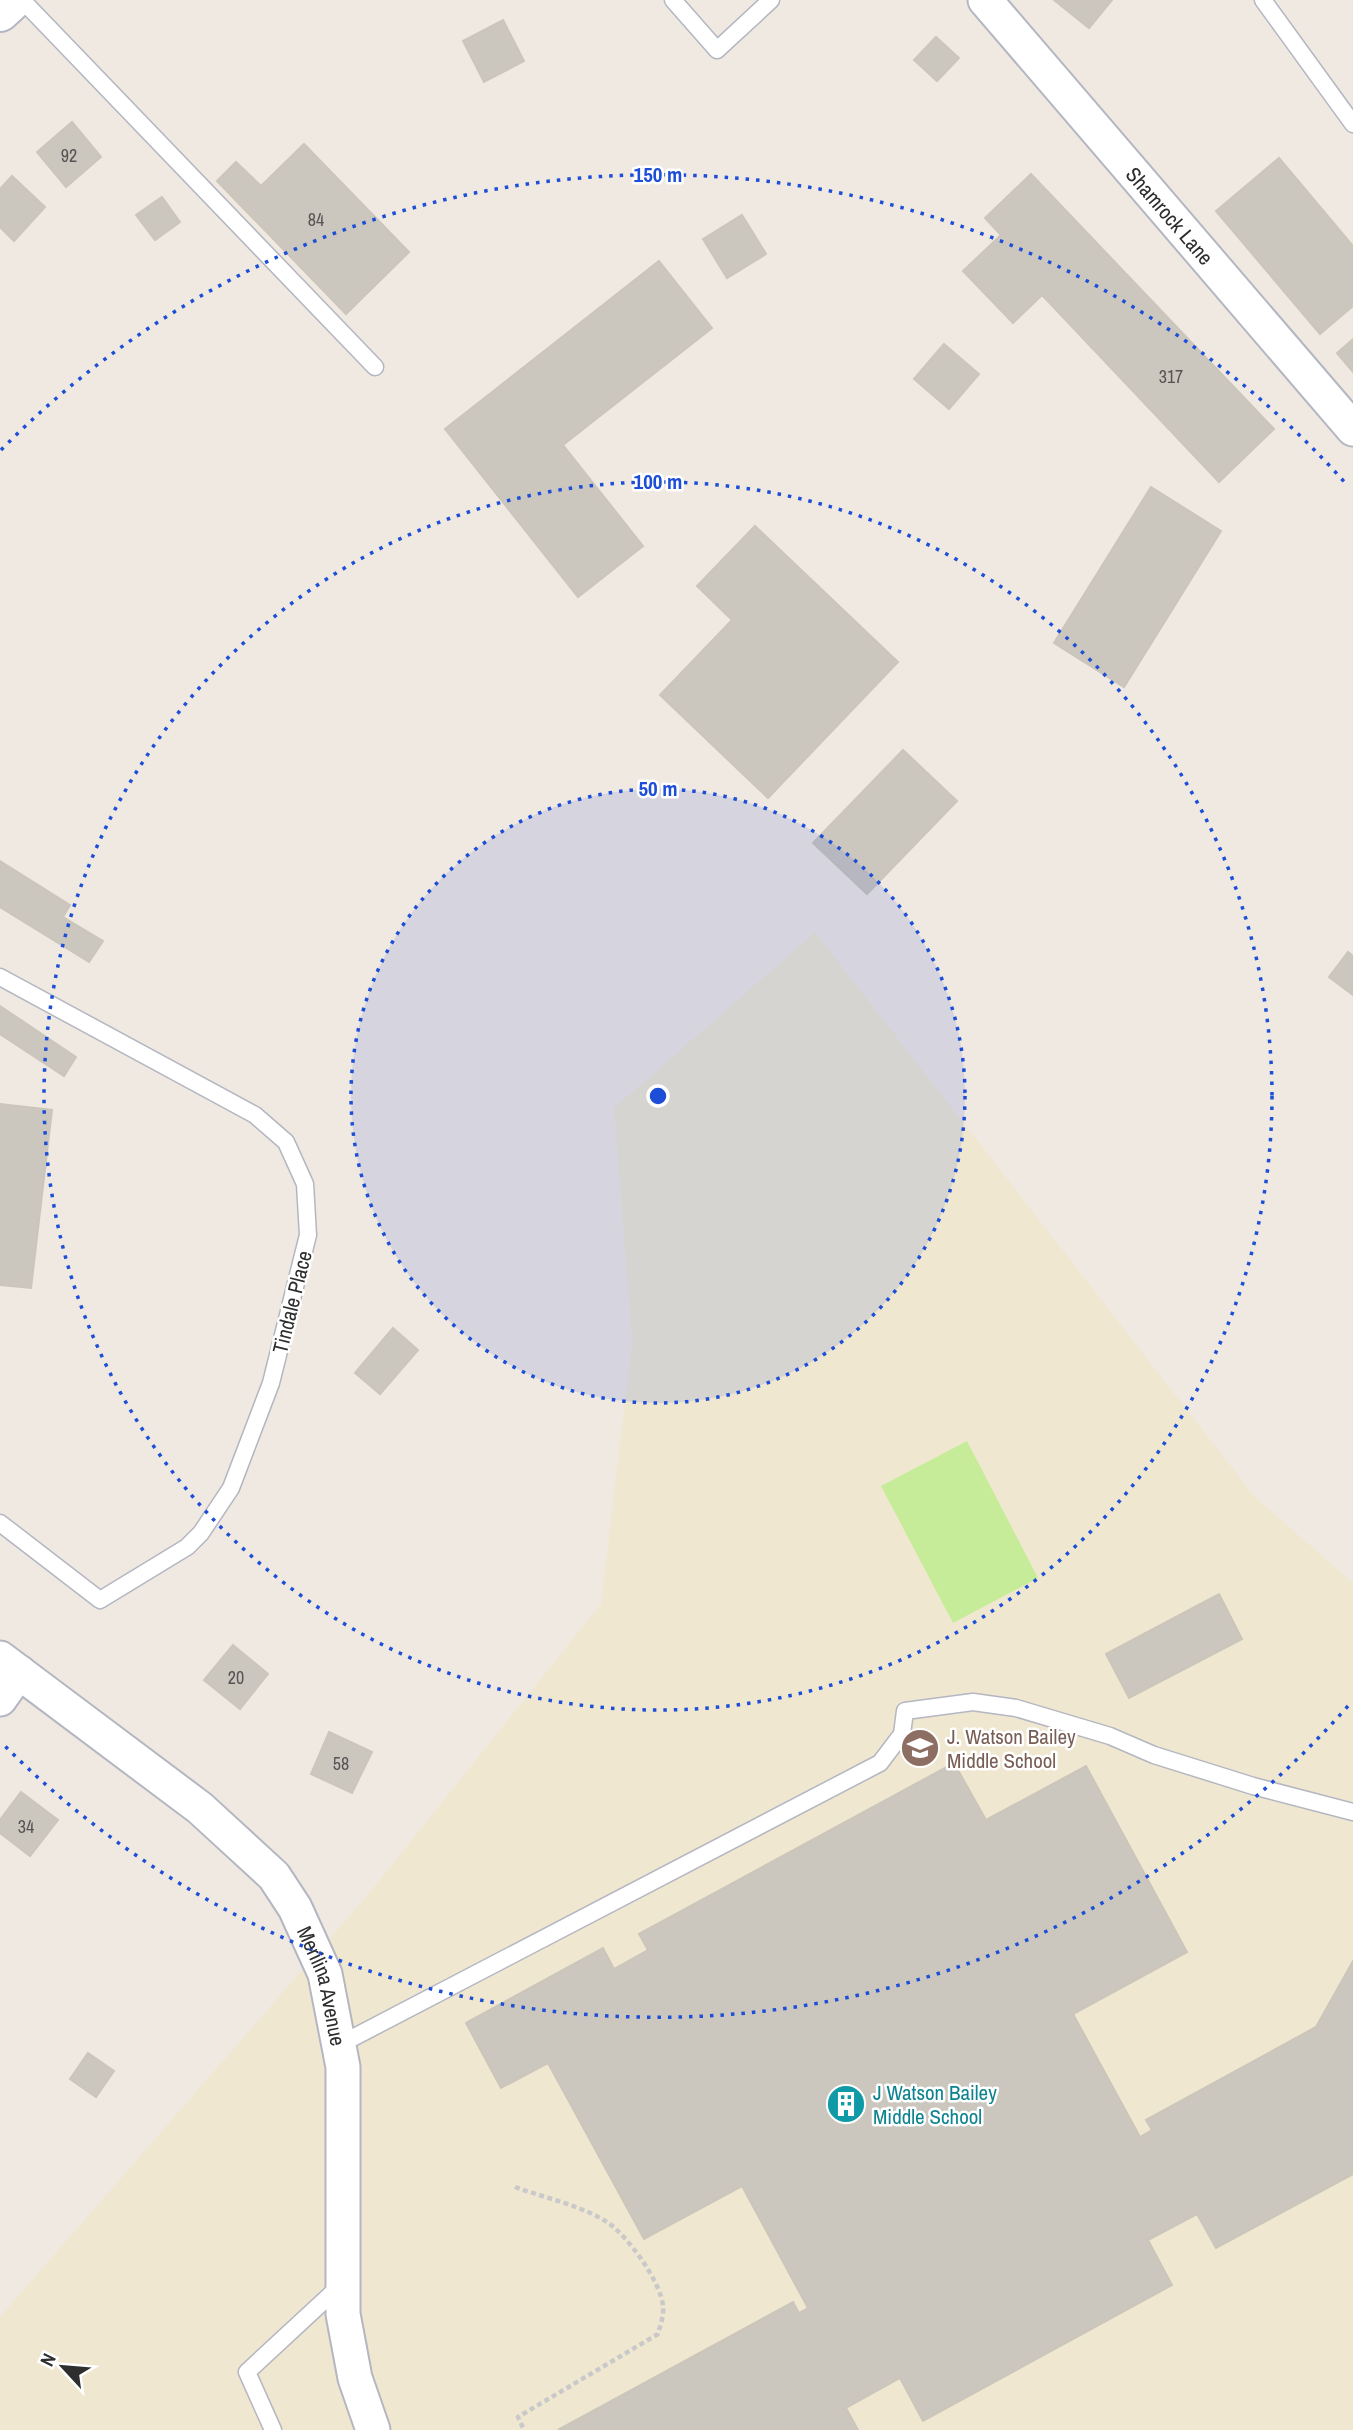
<svg xmlns="http://www.w3.org/2000/svg" width="1353" height="2430" font-family="'Archivo Narrow',sans-serif">
  <style>
    .education { fill: #f0e7d1 }
    .pitch { fill: #c7ec99 }
    .building { fill: #cbc7bf; stroke: #cbc5ba; stroke-width: 2 }
    .lines { fill: none; stroke-linecap: round; stroke-linejoin: round }
    .service-casing { stroke: #b4b6c1; stroke-width: 19 }
    .minor-casing { stroke: #b4b6c1; stroke-width: 37 }
    .tertiary-casing { stroke: #b4b6c1; stroke-width: 42 }
    .path { stroke: #c9c9c9; stroke-width: 4.5; stroke-dasharray: 5 3.5; stroke-linecap: butt }
    .service { stroke: #fff; stroke-width: 16 }
    .minor { stroke: #fff; stroke-width: 33 }
    .tertiary { stroke: #fff; stroke-width: 38 }
    .ring { fill: none; stroke: #1d4ed8; stroke-width: 3.5; stroke-dasharray: 3.5 7 }
    .labels { text-anchor: middle; dominant-baseline: central; stroke-width: 5; stroke-linejoin: round; paint-order: stroke }
    .number-label { font-size: 18px; fill: #555452 }
    .street-label { font-size: 21px; fill: #2e2e2e; stroke: #fff }
    .education-label { font-size: 21px; fill: #785e54; stroke: #fff; text-anchor: start }
    .culture-label { font-size: 21px; fill: #0d838f; stroke: #fff; text-anchor: start }
    .centre { fill: #1d4ed8; stroke: #fff; stroke-width: 3.5 }
    .ring-label { font-size: 21px; text-anchor: middle; font-weight: bold; fill: #1d4ed8; stroke: #fff; stroke-width: 5; stroke-linejoin: round; paint-order: stroke }
  </style>
  <rect width="100%" height="100%" fill="#efe9e1"/>
  <!-- education -->
  <polygon class="education" points="815,932 1254,1496 1353,1583 1353,2430 0,2430 0,2317 371,1891 601,1604 632,1342 614,1108"/>
  <!-- pitch -->
  <polygon class="pitch" points="967,1441 1038,1578 953,1623 881,1486"/>
  <!-- building -->
  <g class="building">
    <polygon points="1054,0 1112,0 1089,28"/>
    <polygon points="503,20 524,61 484,82 463,41"/>
    <polygon points="936,37 959,58 937,81 914,60"/>
    <polygon points="72,122 101,157 66,187 37,152"/>
    <polygon points="304,144 409,252 346,314 217,181 236,162 261,186"/>
    <polygon points="1279,158 1353,246 1353,306 1320,334 1216,211"/>
    <polygon points="1031,174 1274,429 1219,482 1042,295 1013,323 963,271 1001,235 985,218"/>
    <polygon points="12,176 45,207 14,241 0,227 0,189"/>
    <polygon points="162,197 180,222 155,240 136,215"/>
    <polygon points="742,215 766,254 727,278 703,239"/>
    <polygon points="659,261 712,328 563,445 643,546 578,597 445,429"/>
    <polygon points="1353,339 1353,372 1337,353"/>
    <polygon points="944,344 979,374 949,409 914,379"/>
    <polygon points="1151,487 1221,531 1124,687 1054,643"/>
    <polygon points="755,526 898,662 768,798 660,695 732,620 697,586"/>
    <polygon points="903,750 957,801 867,894 813,843"/>
    <polygon points="0,861 70,905 63,917 103,941 89,962 0,907"/>
    <polygon points="1348,952 1353,956 1353,995 1329,977"/>
    <polygon points="0,1006 76,1057 64,1076 0,1034"/>
    <polygon points="0,1104 52,1110 31,1288 0,1285"/>
    <polygon points="393,1328 418,1350 380,1394 355,1373"/>
    <polygon points="1219,1594 1242,1639 1129,1698 1106,1654"/>
    <polygon points="233,1645 268,1674 240,1709 204,1680"/>
    <polygon points="329,1732 372,1752 352,1793 311,1774"/>
    <polygon points="954,1763 986,1820 1086,1766 1187,1952 1073,2014 1140,2137 1152,2130 1146,2120 1316,2027 1353,1961 1353,2174 1216,2248 1197,2214 1148,2240 1172,2285 923,2421 900,2378 846,2408 858,2430 558,2430 793,2302 799,2313 808,2308 742,2186 644,2239 548,2063 501,2088 466,2023 603,1948 614,1969 648,1950 639,1934"/>
    <polygon points="21,1792 58,1820 30,1856 0,1833 0,1820"/>
    <polygon points="88,2053 114,2071 96,2097 70,2079"/>
  </g>
  <g class="lines">
    <!-- service casing -->
    <g class="service-casing">
      <g id="service">
        <polyline points="22,0 375,367"/>
        <polyline points="673,0 717,50 771,0"/>
        <polyline points="1263,0 1353,124"/>
        <polyline points="0,977 255,1115 286,1142 305,1184 308,1235 271,1383 231,1488 201,1533 187,1547 100,1600 0,1523"/>
        <polyline points="339,2045 880,1763 902,1734 905,1711 973,1702 1016,1708 1110,1736 1154,1755 1253,1786 1353,1812"/>
        <polyline points="273,2430 247,2372 341,2285"/>
      </g>
    </g>
    <!-- minor casing -->
    <g class="minor-casing">
      <g id="minor">
        <path id="s1" d="M985,0l368,429"/>
        <path id="s2" d="M0,1658l200,150 74,68 21,32 30,66 18,93v247l12,64 18,52"/>
        <polyline points="0,1699 19,1672"/>
      </g>
    </g>
    <!-- tertiary casing -->
    <g class="tertiary-casing">
      <polyline id="tertiary" points="0,12 13,0"/>
    </g>
    <!-- path -->
    <path class="path" d="M515,2187c30,11 65,18 92,35 20,13 55,61 56,85 1,9 -3,19 -5,27l-140,83 6,13"/>
    <!-- service -->
    <use href="#service" class="service"/>
    <!-- minor -->
    <use href="#minor" class="minor"/>
    <!-- tertiary -->
    <use href="#tertiary" class="tertiary"/>
  </g>
  <!-- distance rings -->
  <circle cx="658" cy="1096" r="307" fill="#1d4ed8" fill-opacity=".12"/>
  <g class="ring">
    <circle cx="658" cy="1096" r="307"/>
    <circle cx="658" cy="1096" r="614"/>
    <path d="M1348 1706A921 921 0 0 1 1 1742M1 450A921 921 0 0 1 1348 486"/>
  </g>
  <!-- icons -->
  <defs>
    <g id="school-disc" transform="scale(2.0125)"><circle r="9.5" fill="#8d6e63" stroke="#fff"/><path d="M0-5L7-2L0 1L-7-2ZM-4 1L0 2.5L4 1V4Q0 6-4 4Z" fill="#fff"/></g>
    <g id="building-disc" transform="scale(2.0125)"><circle r="9.5" fill="#0f9aa8" stroke="#fff"/><path d="M-4-6H4V6H1V3H-1V6H-4ZM-2.5-4.3h1.7v1.8h-1.7ZM.8-4.3h1.7v1.8H.8ZM-2.5-1h1.7V.8h-1.7ZM.8-1h1.7V.8H.8Z" fill="#fff"/></g>
  </defs>
  <g fill-rule="evenodd">
    <use href="#school-disc" x="920" y="1748"/>
    <use href="#building-disc" x="846" y="2104"/>
  </g>
  <g class="labels">
    <!-- number labels -->
    <g class="number-label">
      <text x="69" y="155">92</text>
      <text x="316" y="219">84</text>
      <text x="1171" y="376">317</text>
      <text x="236" y="1677">20</text>
      <text x="341" y="1763">58</text>
      <text x="26" y="1826">34</text>
    </g>
    <!-- street labels -->
    <g class="street-label">
      <text stroke="none"><textPath href="#s1" startOffset="284">Shamrock Lane</textPath></text>
      <text transform="translate(292 1302) rotate(-76)">Tindale Place</text>
      <text stroke="none"><textPath href="#s2" startOffset="472">Merilina Avenue</textPath></text>
    </g>
    <!-- education labels -->
    <g class="education-label">
      <text x="947" y="1736">J. Watson Bailey<tspan x="947" dy="24">Middle School</tspan></text>
    </g>
    <!-- culture labels -->
    <g class="culture-label">
      <text x="873" y="2092">J Watson Bailey<tspan x="873" dy="24">Middle School</tspan></text>
    </g>
  </g>
  <circle cx="658" cy="1096" r="10" class="centre"/>
  <g class="ring-label">
    <text x="658" y="182">150 m</text>
    <text x="658" y="489">100 m</text>
    <text x="658" y="796">50 m</text>
  </g>
  <!-- north arrow -->
  <g transform="translate(63 2367) rotate(296)" stroke="#ffffff" stroke-width="5" paint-order="stroke">
  <path d="M0-5L12 26L0 18L-12 26Z" fill="#2e2e2e"/>
  <text y="-10" font-size="19" font-weight="bold" text-anchor="middle" fill="#2e2e2e">N</text>
  </g>
</svg>
